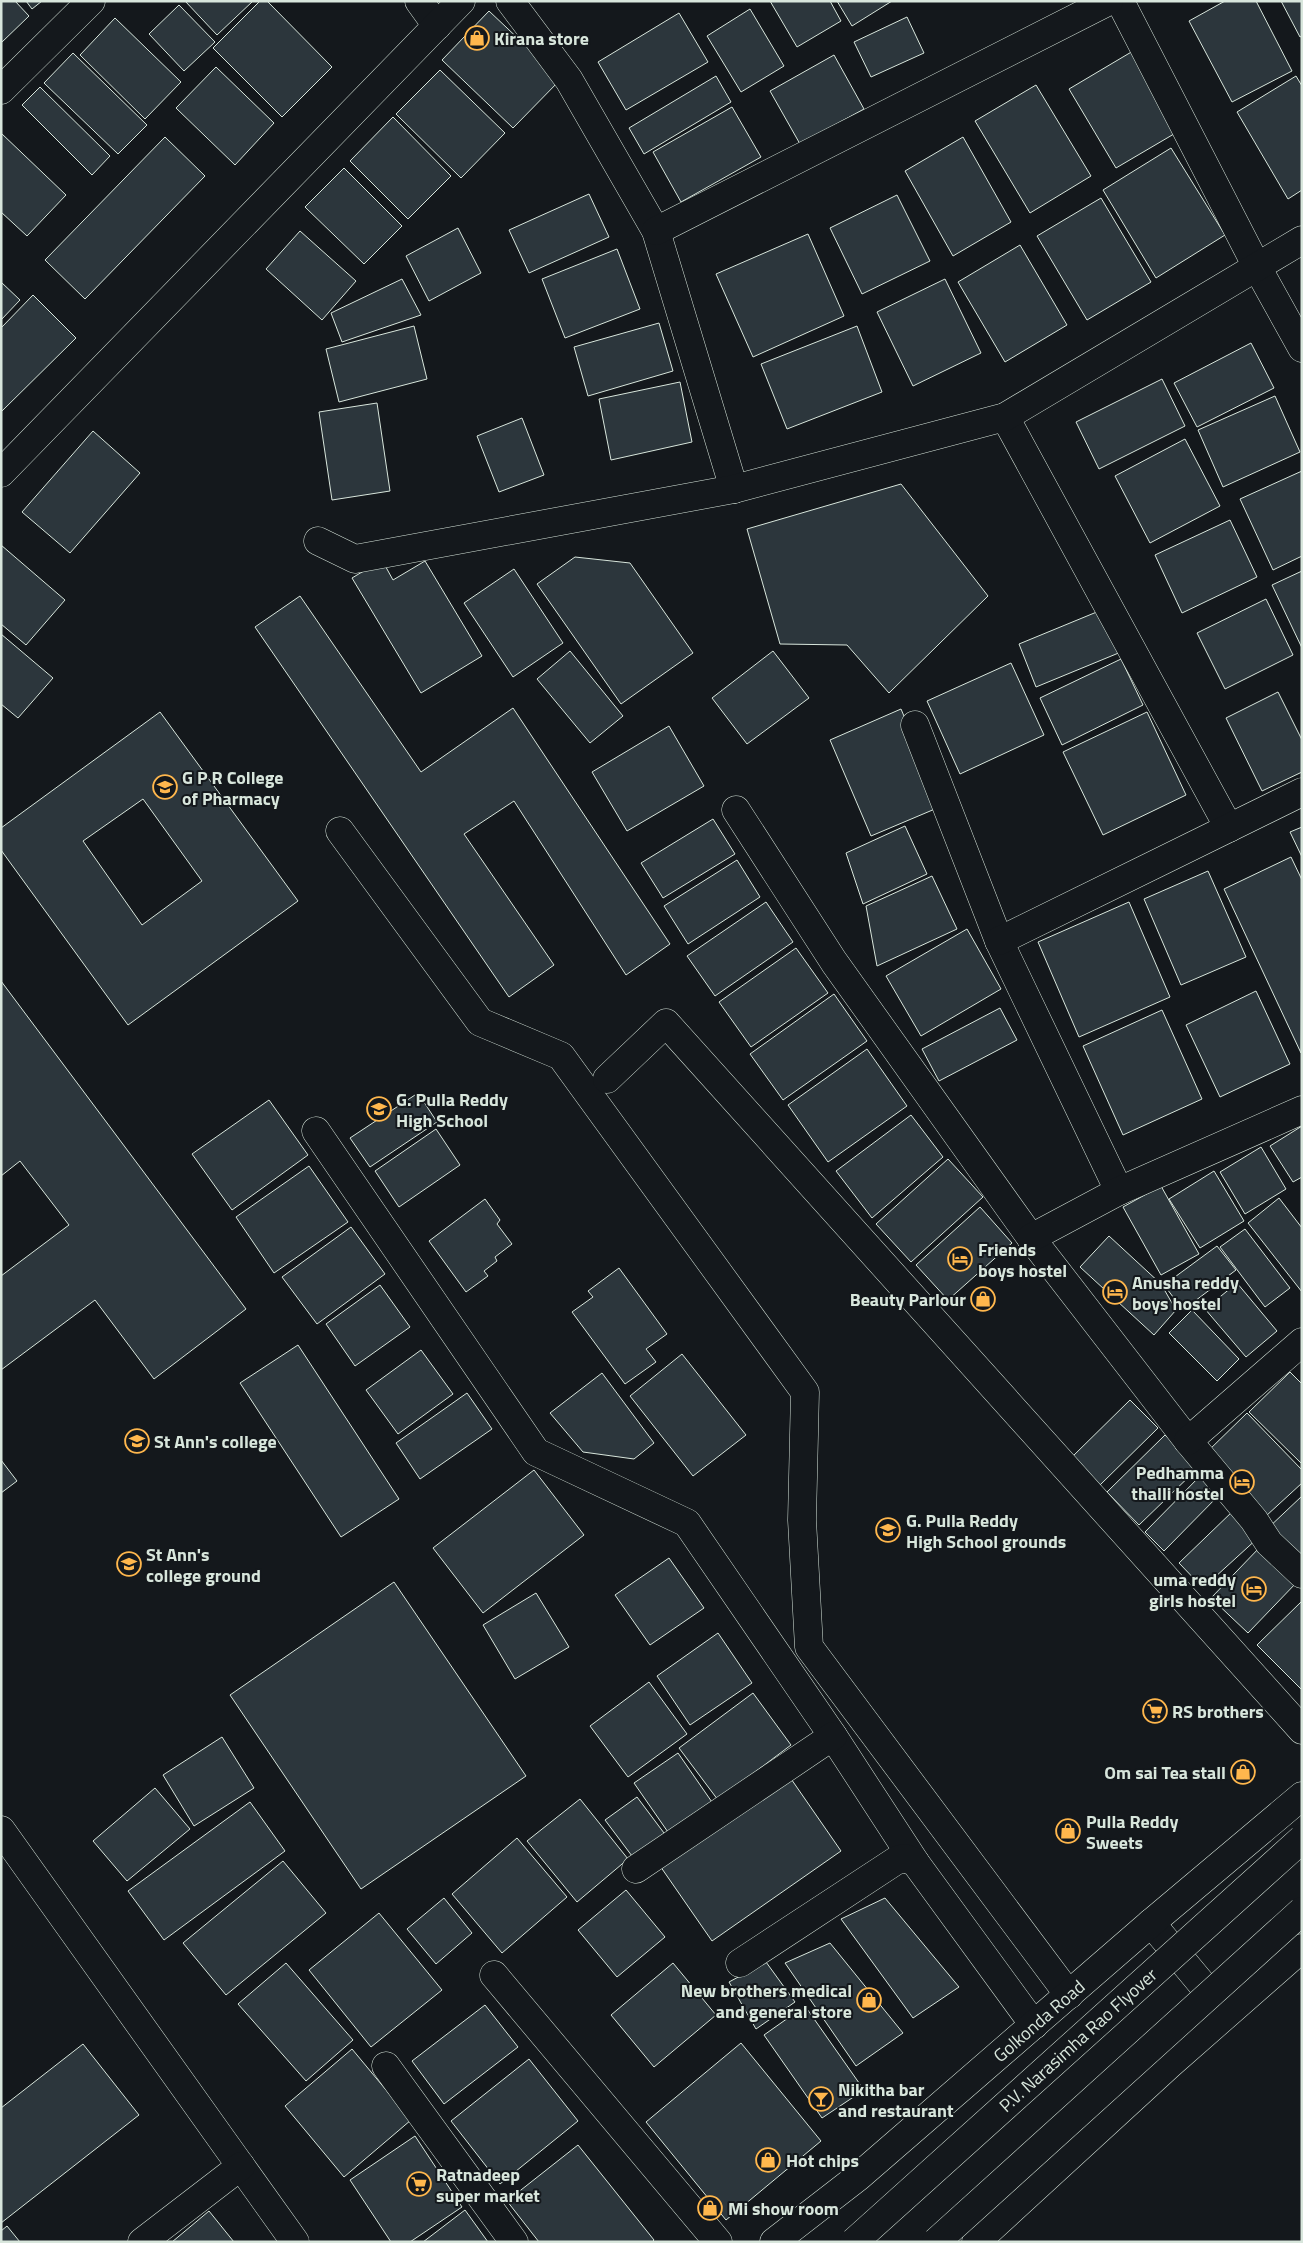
<svg xmlns="http://www.w3.org/2000/svg" width="1303" height="2243" font-family="'Titillium Web',sans-serif">
  <style>
    .building { fill: #2c363c; stroke: #d8e6dc; fill-rule: evenodd }
    .lines { fill: none; stroke-linecap: round; stroke-linejoin: round }
    .minor-casing { stroke: #d8e6dc; stroke-width: 29 }
    .highway-casing { stroke: #d8e6dc; stroke-width: 29 }
    .minor { stroke: #14181c; stroke-width: 28 }
    .highway { stroke: #14181c; stroke-width: 28 }
    .highway-bridge-casing { stroke: #d8e6dc; stroke-width: 29; stroke-linecap: butt }
    .highway-bridge { stroke: #14181c; stroke-width: 28 }
    .labels { text-anchor: middle; dominant-baseline: central; stroke-width: 4; stroke-linejoin: round; paint-order: stroke }
    .poi-label { font-size: 18px; font-weight: bold; fill: #d8e6dc; stroke: #14181c; text-anchor: start }
    .street-label { font-size: 18px; fill: #d8e6dc; stroke: #14181c }
  </style>
  <rect width="100%" height="100%" fill="#14181c"/>
  <!-- building -->
  <g class="building">
    <polygon points="1,1 15,1 29,16 1,43"/>
    <polygon points="26,1 42,1 32,9"/>
    <polygon points="185,1 253,1 217,35"/>
    <polygon points="260,1 267,1 332,67 282,117 213,48"/>
    <polygon points="770,1 830,1 841,21 797,47"/>
    <polygon points="837,1 892,1 852,26"/>
    <polygon points="1225,1 1256,1 1292,71 1232,102 1189,21"/>
    <polygon points="1281,1 1302,1 1302,36 1300,37"/>
    <polygon points="179,5 215,42 184,71 149,34"/>
    <polygon points="750,9 784,66 741,92 707,36"/>
    <polygon points="489,11 561,79 513,128 442,60"/>
    <polygon points="679,13 708,62 626,110 598,62"/>
    <polygon points="907,17 924,53 871,77 854,42"/>
    <polygon points="115,18 181,82 145,119 80,55"/>
    <polygon points="1133,51 1179,131 1116,168 1069,89"/>
    <polygon points="73,53 147,125 118,154 44,83"/>
    <polygon points="834,55 864,109 800,144 770,91"/>
    <polygon points="216,67 274,123 235,165 176,108"/>
    <polygon points="440,70 505,133 461,178 396,114"/>
    <polygon points="716,76 731,102 644,154 629,128"/>
    <polygon points="1296,76 1302,86 1302,190 1288,199 1237,112"/>
    <polygon points="1036,85 1091,176 1030,213 975,121"/>
    <polygon points="40,87 110,156 92,175 22,105"/>
    <polygon points="732,107 761,157 681,202 653,152"/>
    <polygon points="393,117 451,176 408,219 350,161"/>
    <polygon points="1,133 66,195 27,236 1,212"/>
    <polygon points="165,137 205,176 85,299 45,260"/>
    <polygon points="963,137 1011,222 953,256 905,171"/>
    <polygon points="1171,148 1225,235 1156,278 1103,190"/>
    <polygon points="344,168 402,226 364,264 305,207"/>
    <polygon points="589,194 609,237 529,273 509,230"/>
    <polygon points="897,195 930,261 862,294 830,228"/>
    <polygon points="1101,198 1151,282 1087,320 1037,236"/>
    <polygon points="458,228 481,273 429,301 406,256"/>
    <polygon points="300,231 356,281 322,320 266,269"/>
    <polygon points="808,234 844,316 753,357 716,274"/>
    <polygon points="1020,245 1067,325 1005,362 958,282"/>
    <polygon points="617,249 640,309 565,338 542,279"/>
    <polygon points="402,279 421,315 342,342 331,313"/>
    <polygon points="945,279 981,353 913,386 877,312"/>
    <polygon points="1,282 20,300 1,320"/>
    <polygon points="33,295 76,338 1,412 1,328"/>
    <polygon points="659,323 673,371 588,396 574,347"/>
    <polygon points="414,326 427,379 339,402 326,349"/>
    <polygon points="857,326 882,392 787,429 761,364"/>
    <polygon points="1251,343 1274,388 1197,427 1174,383"/>
    <polygon points="1162,379 1185,426 1099,469 1076,422"/>
    <polygon points="680,382 692,442 611,460 599,399"/>
    <polygon points="1275,396 1300,452 1223,487 1198,430"/>
    <polygon points="377,403 390,491 332,500 319,412"/>
    <polygon points="522,418 544,475 499,492 477,436"/>
    <polygon points="93,431 140,473 70,553 22,512"/>
    <polygon points="1185,439 1220,506 1150,543 1115,476"/>
    <polygon points="1302,471 1302,556 1273,570 1240,499"/>
    <polygon points="901,484 988,596 889,693 847,645 780,644 747,529"/>
    <polygon points="1230,520 1257,577 1182,613 1155,555"/>
    <polygon points="1,545 65,600 26,645 1,624"/>
    <polygon points="575,557 630,563 693,653 621,704 537,584"/>
    <polygon points="382,560 393,580 425,561 482,656 421,693 352,578"/>
    <polygon points="514,569 563,643 513,677 464,603"/>
    <polygon points="1302,571 1302,648 1272,585"/>
    <polygon points="300,596 421,772 513,708 670,944 626,975 514,801 464,834 554,965 509,997 255,627"/>
    <polygon points="1266,599 1293,655 1225,689 1197,633"/>
    <polygon points="1104,609 1121,652 1036,687 1019,644"/>
    <polygon points="1,634 53,678 18,718 1,704"/>
    <polygon points="570,651 623,716 590,743 537,679"/>
    <polygon points="773,651 809,698 747,744 712,698"/>
    <polygon points="1121,659 1143,705 1062,745 1040,698"/>
    <polygon points="1011,663 1044,735 960,774 927,701"/>
    <polygon points="1278,692 1302,740 1302,772 1262,791 1226,718"/>
    <polygon points="901,709 942,806 871,836 830,740"/>
    <path d="M160,712l138,189 -170,124 -127,-175v-22zM143,799l59,82 -60,44 -59,-84z"/>
    <polygon points="1147,712 1186,795 1103,835 1063,752"/>
    <polygon points="669,726 704,786 627,831 592,772"/>
    <polygon points="713,819 735,854 663,898 641,863"/>
    <polygon points="905,826 927,874 863,904 846,853"/>
    <polygon points="1302,827 1302,857 1290,832"/>
    <polygon points="1291,857 1302,880 1301,1053 1224,889"/>
    <polygon points="737,860 760,897 688,944 664,906"/>
    <polygon points="1208,871 1246,957 1181,985 1144,899"/>
    <polygon points="932,876 957,929 877,966 866,906"/>
    <polygon points="766,902 793,942 715,996 687,956"/>
    <polygon points="1129,902 1170,997 1079,1037 1038,942"/>
    <polygon points="967,929 1001,989 921,1036 886,976"/>
    <polygon points="796,948 828,993 751,1047 719,1002"/>
    <polygon points="1,981 246,1309 154,1379 95,1300 1,1370 1,1276 69,1225 20,1161 1,1176"/>
    <polygon points="1256,991 1290,1064 1220,1097 1186,1025"/>
    <polygon points="834,994 867,1041 783,1100 750,1054"/>
    <polygon points="1000,1008 1017,1040 939,1081 922,1049"/>
    <polygon points="1162,1010 1202,1099 1123,1135 1083,1046"/>
    <polygon points="867,1049 907,1106 828,1162 788,1105"/>
    <polygon points="418,1093 437,1122 370,1167 350,1138"/>
    <polygon points="269,1100 308,1155 232,1210 192,1154"/>
    <polygon points="911,1115 943,1157 872,1218 836,1171"/>
    <polygon points="1302,1126 1302,1177 1293,1182 1270,1146"/>
    <polygon points="436,1129 460,1165 399,1207 375,1171"/>
    <polygon points="1261,1147 1286,1189 1245,1214 1220,1172"/>
    <polygon points="948,1159 983,1197 911,1262 876,1224"/>
    <polygon points="309,1166 348,1222 274,1273 236,1217"/>
    <polygon points="1214,1171 1244,1221 1200,1248 1169,1199"/>
    <polygon points="1161,1186 1199,1254 1161,1275 1123,1207"/>
    <polygon points="1279,1198 1302,1228 1302,1292 1248,1223"/>
    <polygon points="485,1199 500,1220 497,1224 512,1244 495,1257 497,1261 484,1271 488,1276 466,1292 429,1241"/>
    <polygon points="980,1207 1012,1243 948,1300 916,1265"/>
    <polygon points="351,1227 385,1274 317,1324 282,1277"/>
    <polygon points="1245,1229 1290,1288 1265,1307 1220,1247"/>
    <polygon points="1109,1236 1161,1284 1176,1310 1154,1335 1080,1267"/>
    <polygon points="1217,1246 1236,1270 1183,1310 1164,1285"/>
    <polygon points="619,1268 667,1334 646,1349 656,1362 625,1384 572,1312 593,1297 588,1291"/>
    <polygon points="1237,1283 1277,1331 1246,1357 1205,1309"/>
    <polygon points="380,1285 410,1327 355,1366 326,1324"/>
    <polygon points="1192,1310 1239,1359 1217,1381 1169,1333"/>
    <polygon points="298,1345 399,1499 341,1537 240,1383"/>
    <polygon points="421,1350 453,1394 398,1434 366,1390"/>
    <polygon points="682,1354 746,1435 693,1476 630,1396"/>
    <polygon points="1290,1372 1302,1384 1302,1464 1249,1412"/>
    <polygon points="602,1373 654,1443 634,1459 583,1452 550,1413"/>
    <polygon points="467,1393 492,1429 420,1479 396,1443"/>
    <polygon points="1130,1400 1158,1428 1100,1485 1072,1457"/>
    <polygon points="1247,1413 1302,1470 1302,1483 1266,1516 1206,1453"/>
    <polygon points="1165,1435 1198,1468 1139,1525 1107,1492"/>
    <polygon points="1,1460 17,1481 1,1493"/>
    <polygon points="534,1470 584,1535 483,1613 433,1548"/>
    <polygon points="1203,1473 1222,1492 1164,1551 1145,1532"/>
    <polygon points="1302,1496 1302,1567 1266,1530"/>
    <polygon points="1234,1510 1259,1537 1203,1588 1179,1563"/>
    <polygon points="1261,1546 1298,1581 1248,1633 1211,1598"/>
    <polygon points="669,1558 704,1608 650,1645 615,1595"/>
    <polygon points="394,1582 526,1776 361,1889 230,1695"/>
    <polygon points="536,1593 569,1647 515,1679 483,1625"/>
    <polygon points="1302,1601 1302,1690 1257,1645"/>
    <polygon points="718,1633 752,1683 690,1725 657,1676"/>
    <polygon points="649,1682 687,1734 628,1777 590,1726"/>
    <polygon points="753,1693 791,1745 718,1800 679,1748"/>
    <polygon points="222,1737 254,1788 194,1826 163,1775"/>
    <polygon points="678,1753 714,1805 670,1835 634,1783"/>
    <polygon points="787,1773 841,1851 712,1941 658,1863"/>
    <polygon points="155,1788 190,1829 127,1881 93,1841"/>
    <polygon points="637,1797 670,1841 638,1864 605,1820"/>
    <polygon points="580,1799 628,1859 577,1902 527,1841"/>
    <polygon points="250,1802 285,1851 164,1940 128,1891"/>
    <polygon points="517,1838 567,1897 502,1953 452,1894"/>
    <polygon points="283,1861 326,1913 226,1995 183,1943"/>
    <polygon points="626,1890 665,1937 617,1977 578,1930"/>
    <polygon points="444,1898 472,1933 436,1964 407,1929"/>
    <polygon points="885,1898 959,1987 913,2018 841,1919"/>
    <polygon points="379,1913 442,1990 371,2047 309,1970"/>
    <polygon points="830,1943 903,2033 856,2066 785,1963"/>
    <polygon points="766,1962 795,2002 756,2029 729,1982"/>
    <polygon points="286,1963 353,2040 306,2081 238,2004"/>
    <polygon points="673,1963 716,2015 654,2067 611,2015"/>
    <polygon points="485,2005 518,2047 444,2104 412,2061"/>
    <polygon points="805,2006 864,2090 822,2118 764,2035"/>
    <polygon points="741,2043 821,2141 726,2220 646,2122"/>
    <polygon points="83,2044 139,2115 1,2223 1,2108"/>
    <polygon points="352,2049 411,2120 344,2177 285,2106"/>
    <polygon points="529,2059 578,2121 500,2184 451,2121"/>
    <polygon points="415,2136 462,2207 410,2242 391,2242 350,2180"/>
    <polygon points="578,2145 654,2240 652,2242 539,2242 507,2201"/>
    <polygon points="465,2210 488,2242 423,2242"/>
    <polygon points="209,2211 234,2242 172,2242"/>
    <polygon points="7,2226 20,2242 1,2242 1,2231"/>
  </g>
  <g class="lines">
    <!-- minor casing -->
    <g class="minor-casing">
      <g id="minor">
        <polyline points="419,1 437,26"/>
        <polyline points="510,1 569,80 656,231 734,489"/>
        <polyline points="1120,1 1257,267 1302,348"/>
        <polyline points="1,90 91,1"/>
        <polyline points="656,231 1109,1"/>
        <polyline points="1005,417 1229,828"/>
        <polyline points="1,473 461,1"/>
        <polyline points="318,541 355,559 734,489 1005,417 1302,240"/>
        <polyline points="915,725 999,941 1119,1191"/>
        <polyline points="736,810 834,962 1031,1238 1188,1441 1254,1520 1269,1543 1302,1574"/>
        <polyline points="340,831 480,1022 561,1056 805,1392 802,1520 809,1647 1069,1995"/>
        <polyline points="999,941 1302,792"/>
        <polyline points="607,1079 666,1023 1302,1730"/>
        <polyline points="316,1131 536,1452 687,1523 833,1736 915,1862"/>
        <polyline points="1031,1238 1119,1191 1302,1110"/>
        <polyline points="1188,1441 1302,1342"/>
        <polyline points="1,1830 295,2242"/>
        <polyline points="636,1869 833,1736"/>
        <polyline points="740,1963 897,1860 904,1858 915,1862 1034,2025"/>
        <polyline points="494,1975 718,2242"/>
        <polyline points="386,2066 514,2242"/>
        <polyline points="142,2242 241,2166"/>
      </g>
    </g>
    <!-- highway casing -->
    <g class="highway-casing">
      <g id="highway">
        <polyline points="1151,1923 1226,2013"/>
        <polyline points="774,2242 858,2177 1151,1923 1302,1796"/>
        <polyline points="976,2242 1170,2064 1302,1948"/>
      </g>
    </g>
    <!-- minor -->
    <use href="#minor" class="minor"/>
    <!-- highway -->
    <use href="#highway" class="highway"/>
    <!-- highway-bridge casing -->
    <g class="highway-bridge-casing">
      <g id="highway-bridge">
        <polyline points="854,2242 1302,1839"/>
        <polyline points="936,2242 1302,1911"/>
      </g>
    </g>
    <!-- highway-bridge -->
    <use href="#highway-bridge" class="highway-bridge"/>
  </g>
  <!-- icons -->
  <defs>
    <g id="shop-ring" transform="scale(1.25)"><circle r="9.5" fill="#14181c" stroke="#ffb74d" stroke-width="1.5"/><path d="M-5-2.5h2.3a2.7 3.5 0 0 1 5.4 0H5L5.5 6h-11ZM-1.5-2.5h3a1.5 2.3 0 0 0-3 0Z" fill="#ffb74d"/></g>
    <g id="university-ring" transform="scale(1.25)"><circle r="9.5" fill="#14181c" stroke="#ffb74d" stroke-width="1.5"/><path d="M0-5L7-2L0 1L-7-2ZM-4 1L0 2.5L4 1V4Q0 6-4 4Z" fill="#ffb74d"/></g>
    <g id="school-ring" transform="scale(1.25)"><circle r="9.5" fill="#14181c" stroke="#ffb74d" stroke-width="1.5"/><path d="M0-5L7-2L0 1L-7-2ZM-4 1L0 2.5L4 1V4Q0 6-4 4Z" fill="#ffb74d"/></g>
    <g id="hotel-ring" transform="scale(1.25)"><circle r="9.5" fill="#14181c" stroke="#ffb74d" stroke-width="1.5"/><path d="M-6-4.5h1.5V1H6V5H4.5V3h-9V5H-6ZM-4 0a1.8 1.8 0 1 1 3.6 0ZM.5 0V-2.5h3Q6-2.5 6 0Z" fill="#ffb74d"/></g>
    <g id="supermarket-ring" transform="scale(1.25)"><circle r="9.5" fill="#14181c" stroke="#ffb74d" stroke-width="1.5"/><path d="M-6-5.5h2.5l.6 2H6L4.5 2H-2.5L-4.4-4H-6ZM-1.5 3.2a1.3 1.3 0 1 0 .1 0ZM3 3.2a1.3 1.3 0 1 0 .1 0Z" fill="#ffb74d"/></g>
    <g id="bar-ring" transform="scale(1.25)"><circle r="9.5" fill="#14181c" stroke="#ffb74d" stroke-width="1.5"/><path d="M-6-5H6L.8 .8V4.5H3.5V6h-7V4.5H-.8V.8Z" fill="#ffb74d"/></g>
  </defs>
  <g fill-rule="evenodd">
    <use href="#shop-ring" x="477" y="38"/>
    <use href="#university-ring" x="165" y="787"/>
    <use href="#school-ring" x="379" y="1109"/>
    <use href="#hotel-ring" x="960" y="1259"/>
    <use href="#hotel-ring" x="1115" y="1292"/>
    <use href="#shop-ring" x="983" y="1299"/>
    <use href="#university-ring" x="137" y="1441"/>
    <use href="#hotel-ring" x="1242" y="1482"/>
    <use href="#school-ring" x="888" y="1530"/>
    <use href="#university-ring" x="129" y="1564"/>
    <use href="#hotel-ring" x="1254" y="1589"/>
    <use href="#supermarket-ring" x="1155" y="1711"/>
    <use href="#shop-ring" x="1243" y="1772"/>
    <use href="#shop-ring" x="1068" y="1831"/>
    <use href="#shop-ring" x="869" y="2000"/>
    <use href="#bar-ring" x="821" y="2099"/>
    <use href="#shop-ring" x="768" y="2160"/>
    <use href="#supermarket-ring" x="419" y="2184"/>
    <use href="#shop-ring" x="710" y="2208"/>
  </g>
  <g class="labels">
    <!-- poi labels -->
    <g class="poi-label">
      <text x="494" y="38">Kirana store</text>
      <text x="182" y="777">G P R College<tspan x="182" dy="21">of Pharmacy</tspan></text>
      <text x="396" y="1099">G. Pulla Reddy<tspan x="396" dy="21">High School</tspan></text>
      <text x="978" y="1249">Friends<tspan x="978" dy="21">boys hostel</tspan></text>
      <text x="1132" y="1282">Anusha reddy<tspan x="1132" dy="21">boys hostel</tspan></text>
      <text x="966" y="1299" text-anchor="end">Beauty Parlour</text>
      <text x="154" y="1441">St Ann's college</text>
      <text x="1224" y="1472" text-anchor="end">Pedhamma<tspan x="1224" dy="21">thalli hostel</tspan></text>
      <text x="906" y="1520">G. Pulla Reddy<tspan x="906" dy="21">High School grounds</tspan></text>
      <text x="146" y="1554">St Ann's<tspan x="146" dy="21">college ground</tspan></text>
      <text x="1236" y="1579" text-anchor="end">uma reddy<tspan x="1236" dy="21">girls hostel</tspan></text>
      <text x="1172" y="1711">RS brothers</text>
      <text x="1226" y="1772" text-anchor="end">Om sai Tea stall</text>
      <text x="1086" y="1821">Pulla Reddy<tspan x="1086" dy="21">Sweets</tspan></text>
      <text x="852" y="1990" text-anchor="end">New brothers medical<tspan x="852" dy="21">and general store</tspan></text>
      <text x="838" y="2089">Nikitha bar<tspan x="838" dy="21">and restaurant</tspan></text>
      <text x="786" y="2160">Hot chips</text>
      <text x="436" y="2174">Ratnadeep<tspan x="436" dy="21">super market</tspan></text>
      <text x="728" y="2208">Mi show room</text>
    </g>
    <!-- street labels -->
    <g class="street-label">
      <text transform="translate(1039 2021) rotate(-41)">Golkonda Road</text>
      <text transform="translate(1078 2040) rotate(-42)">P.V. Narasimha Rao Flyover</text>
    </g>
  </g>
  <!-- border -->
  <rect width="1303" height="2243" fill="none" stroke="#d8e6dc" stroke-width="5"/>
</svg>
